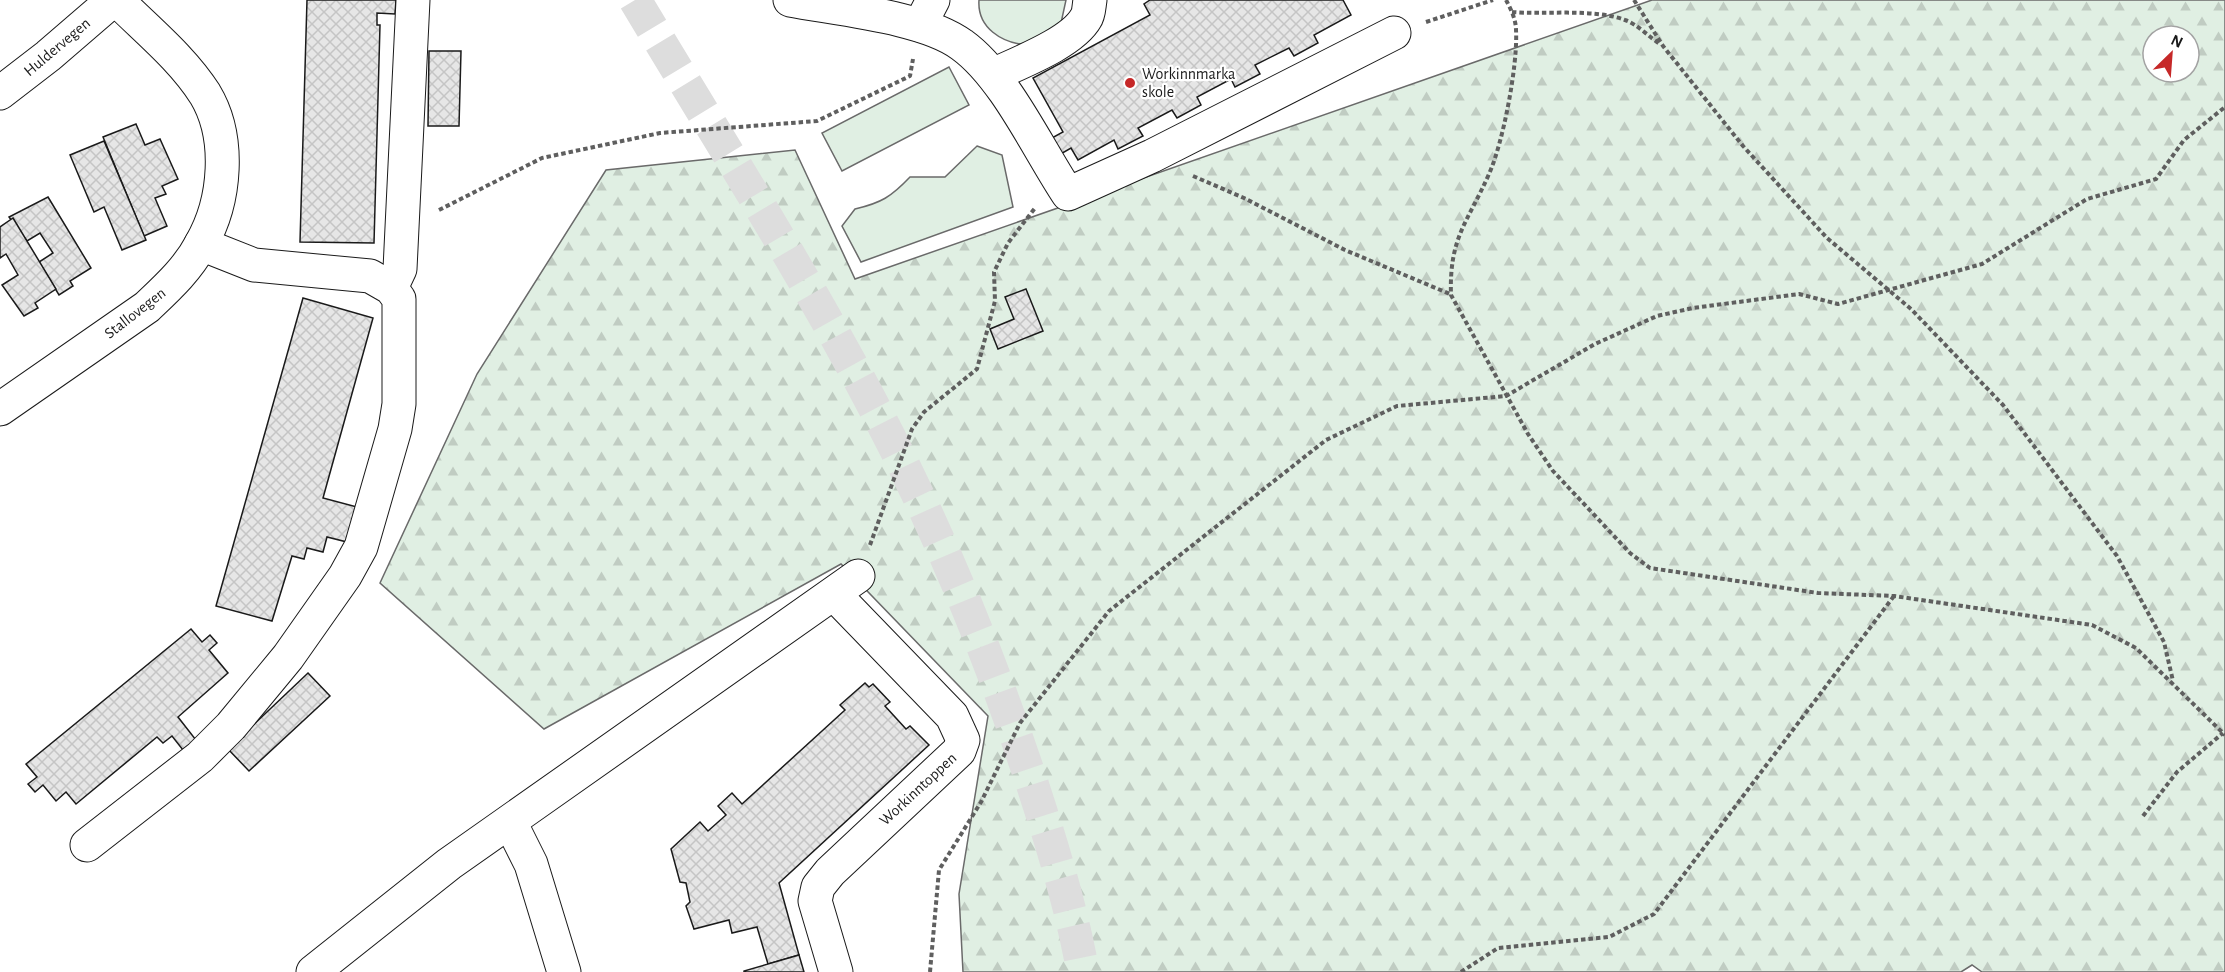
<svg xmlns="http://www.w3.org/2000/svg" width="2225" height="972" font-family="'Alegreya Sans',sans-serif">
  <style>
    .forest { fill: url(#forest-firs); stroke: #6a6a6a; stroke-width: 1.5; fill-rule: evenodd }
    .park { fill: #e0efe3; stroke: #6a6a6a; stroke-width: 1.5 }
    .building { fill: url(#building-cross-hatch); stroke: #1a1a1a; stroke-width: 1.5 }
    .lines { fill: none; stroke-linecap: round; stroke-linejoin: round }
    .major-tunnel { stroke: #ddd; stroke-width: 33; stroke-dasharray: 33 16; stroke-linecap: butt }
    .minor-casing { stroke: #1a1a1a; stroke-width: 35 }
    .path { stroke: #5f5f5f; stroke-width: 4; stroke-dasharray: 4.5 3; stroke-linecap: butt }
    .minor { stroke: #fff; stroke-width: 33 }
    .poi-dot { fill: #c62828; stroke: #fff; stroke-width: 2 }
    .labels { text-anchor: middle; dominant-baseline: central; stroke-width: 4.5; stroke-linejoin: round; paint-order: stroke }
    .street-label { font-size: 16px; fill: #1a1a1a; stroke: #fff }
    .poi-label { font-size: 16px; fill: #1a1a1a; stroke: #fff; text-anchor: start }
  </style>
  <defs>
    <pattern id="forest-firs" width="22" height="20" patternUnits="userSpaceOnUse" patternTransform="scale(1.5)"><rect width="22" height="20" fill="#e0efe3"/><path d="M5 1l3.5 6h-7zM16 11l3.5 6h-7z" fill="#c0ccc2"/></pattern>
    <pattern id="building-cross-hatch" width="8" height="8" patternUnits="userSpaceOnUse" patternTransform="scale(1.5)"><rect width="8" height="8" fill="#e6e6e6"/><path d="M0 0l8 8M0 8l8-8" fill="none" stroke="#c5c5c5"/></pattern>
  </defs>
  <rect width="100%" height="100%" fill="#fff"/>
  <!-- forest -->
  <path class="forest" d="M1652,0h573v972h-243l-10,-7 -11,7h-998l-4,-78 29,-178 -147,-152 -297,165 -164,-146 97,-209 129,-204 189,-20 60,129zM2153,36h36v36h-36z"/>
  <!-- park -->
  <g class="park">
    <path d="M979,0h87l-5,23 -34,22c-25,-2 -50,-17 -48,-45z"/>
    <polygon points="949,67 969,105 842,171 822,133"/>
    <path d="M977,146l25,9 11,52 -152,55 -19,-36 13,-17c26,-6 36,-12 55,-32h35z"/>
  </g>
  <!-- building -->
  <g class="building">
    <polygon points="307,0 396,0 395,14 377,13 377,25 380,25 374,243 300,242"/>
    <polygon points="1343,0 1351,15 1314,35 1318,43 1294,56 1289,48 1255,65 1260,74 1235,87 1231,79 1197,97 1201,105 1177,118 1172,110 1138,128 1143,136 1118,149 1114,140 1078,160 1071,148 1059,155 1050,139 1063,132 1033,78 1150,15 1144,4 1150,0"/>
    <polygon points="429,51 461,51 459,126 428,126"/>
    <polygon points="136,124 145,145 160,139 178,179 162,186 166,194 155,198 167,226 144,236 103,137"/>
    <polygon points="104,141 146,240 122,250 104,207 94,212 70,155"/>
    <polygon points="48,197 91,268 70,281 73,286 59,295 39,262 53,253 40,233 27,241 9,217"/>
    <polygon points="13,218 56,289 35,303 38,308 24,316 2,285 18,275 6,254 0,258 0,227"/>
    <polygon points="1026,289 1043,331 998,349 990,329 1014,319 1005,297"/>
    <polygon points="303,298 373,318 323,498 357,507 347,542 327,537 323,552 307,548 304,559 292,556 272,621 216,606"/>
    <polygon points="191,629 202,642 210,635 217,643 209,650 228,673 178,717 196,740 183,750 172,736 163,743 157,737 76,804 66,792 56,801 43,785 35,792 28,784 37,777 26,764"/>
    <polygon points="308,673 330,696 249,771 228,749"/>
    <polygon points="865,683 869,687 873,684 890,702 885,706 906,729 910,726 929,745 779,883 799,955 768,964 757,927 732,933 729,920 694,929 686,906 690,902 686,883 680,882 671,849 700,822 708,831 726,815 718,806 732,793 742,804 845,710 840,705"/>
    <polygon points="799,955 804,972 744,972 744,971"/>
  </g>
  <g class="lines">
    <!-- major-tunnel -->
    <path class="major-tunnel" d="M635,0c88,147 181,291 258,444 54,107 98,217 136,330 21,64 42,131 54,198"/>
    <!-- minor casing -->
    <g class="minor-casing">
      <g id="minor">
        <path d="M790,0c47,9 135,17 172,45 43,31 76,104 106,149l84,-38 242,-123"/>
        <polyline points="920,25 933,0"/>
        <path d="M993,75c25,-12 79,-32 93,-57 3,-4 3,-13 4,-18"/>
        <polyline points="0,93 48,56 113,0"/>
        <polyline points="391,288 400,269 413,0"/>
        <path d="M0,409l147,-102c20,-19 41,-38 54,-63 25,-43 30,-107 4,-150 -23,-36 -58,-64 -88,-94"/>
        <polyline points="834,594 952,716 963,740 959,751 830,872 818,887 815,901 836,972"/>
        <polyline points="510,822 531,864 564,972"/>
        <polyline points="87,845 200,757 231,726 288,657 345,576 361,547 395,429 399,404 399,299 391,288 370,276 254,265 201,244"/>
        <polyline points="313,972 449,864 858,576"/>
      </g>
    </g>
    <!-- path -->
    <g class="path">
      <path d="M1506,0c5,9 10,20 10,30 2,35 -13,113 -27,144 -21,48 -40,63 -38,121l77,139 25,37 77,82 20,15 168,25 76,3 198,29 44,23 89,87"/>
      <polyline points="1634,0 1663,46 1743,146 1827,238 1911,309 2003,405 2117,556 2164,642 2173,681"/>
      <path d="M1512,12c33,3 81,-4 113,8 12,4 24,17 35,24"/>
      <polyline points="1426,22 1493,0"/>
      <polyline points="1193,176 1244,198 1345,250 1450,294"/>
      <polyline points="439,210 542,158 660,133 817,121 910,76 913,59"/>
      <polyline points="870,545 912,429 924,412 977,369 995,301 994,272 1008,243 1035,208"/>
      <polyline points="2143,816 2177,772 2223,733"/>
      <polyline points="930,972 939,870 981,802 1020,723 1109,611 1326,440 1397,406 1506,396 1595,344 1657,316 1693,308 1799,294 1838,304 1982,264 2087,199 2156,179 2184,140 2225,107"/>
      <polyline points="1461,972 1498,948 1609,937 1654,914 1894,596"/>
    </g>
    <!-- minor -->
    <use href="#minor" class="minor"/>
  </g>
  <!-- markers -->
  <circle class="poi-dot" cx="1130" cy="83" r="6"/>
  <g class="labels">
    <!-- street labels -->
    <g class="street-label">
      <text transform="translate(57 47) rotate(-40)">Huldervegen</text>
      <text transform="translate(135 313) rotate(-38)">Stallovegen</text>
      <text transform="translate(918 789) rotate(-43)">Workinntoppen</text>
    </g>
    <!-- poi labels -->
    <g class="poi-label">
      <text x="1142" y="74">Workinnmarka<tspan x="1142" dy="18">skole</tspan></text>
    </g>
  </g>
  <!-- north arrow -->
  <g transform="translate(2171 54) rotate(25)"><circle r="28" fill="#ffffff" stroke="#a3a3a3" stroke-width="1.5"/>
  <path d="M0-4.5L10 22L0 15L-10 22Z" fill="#c62828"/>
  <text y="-9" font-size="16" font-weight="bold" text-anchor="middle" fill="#1a1a1a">N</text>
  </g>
</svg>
